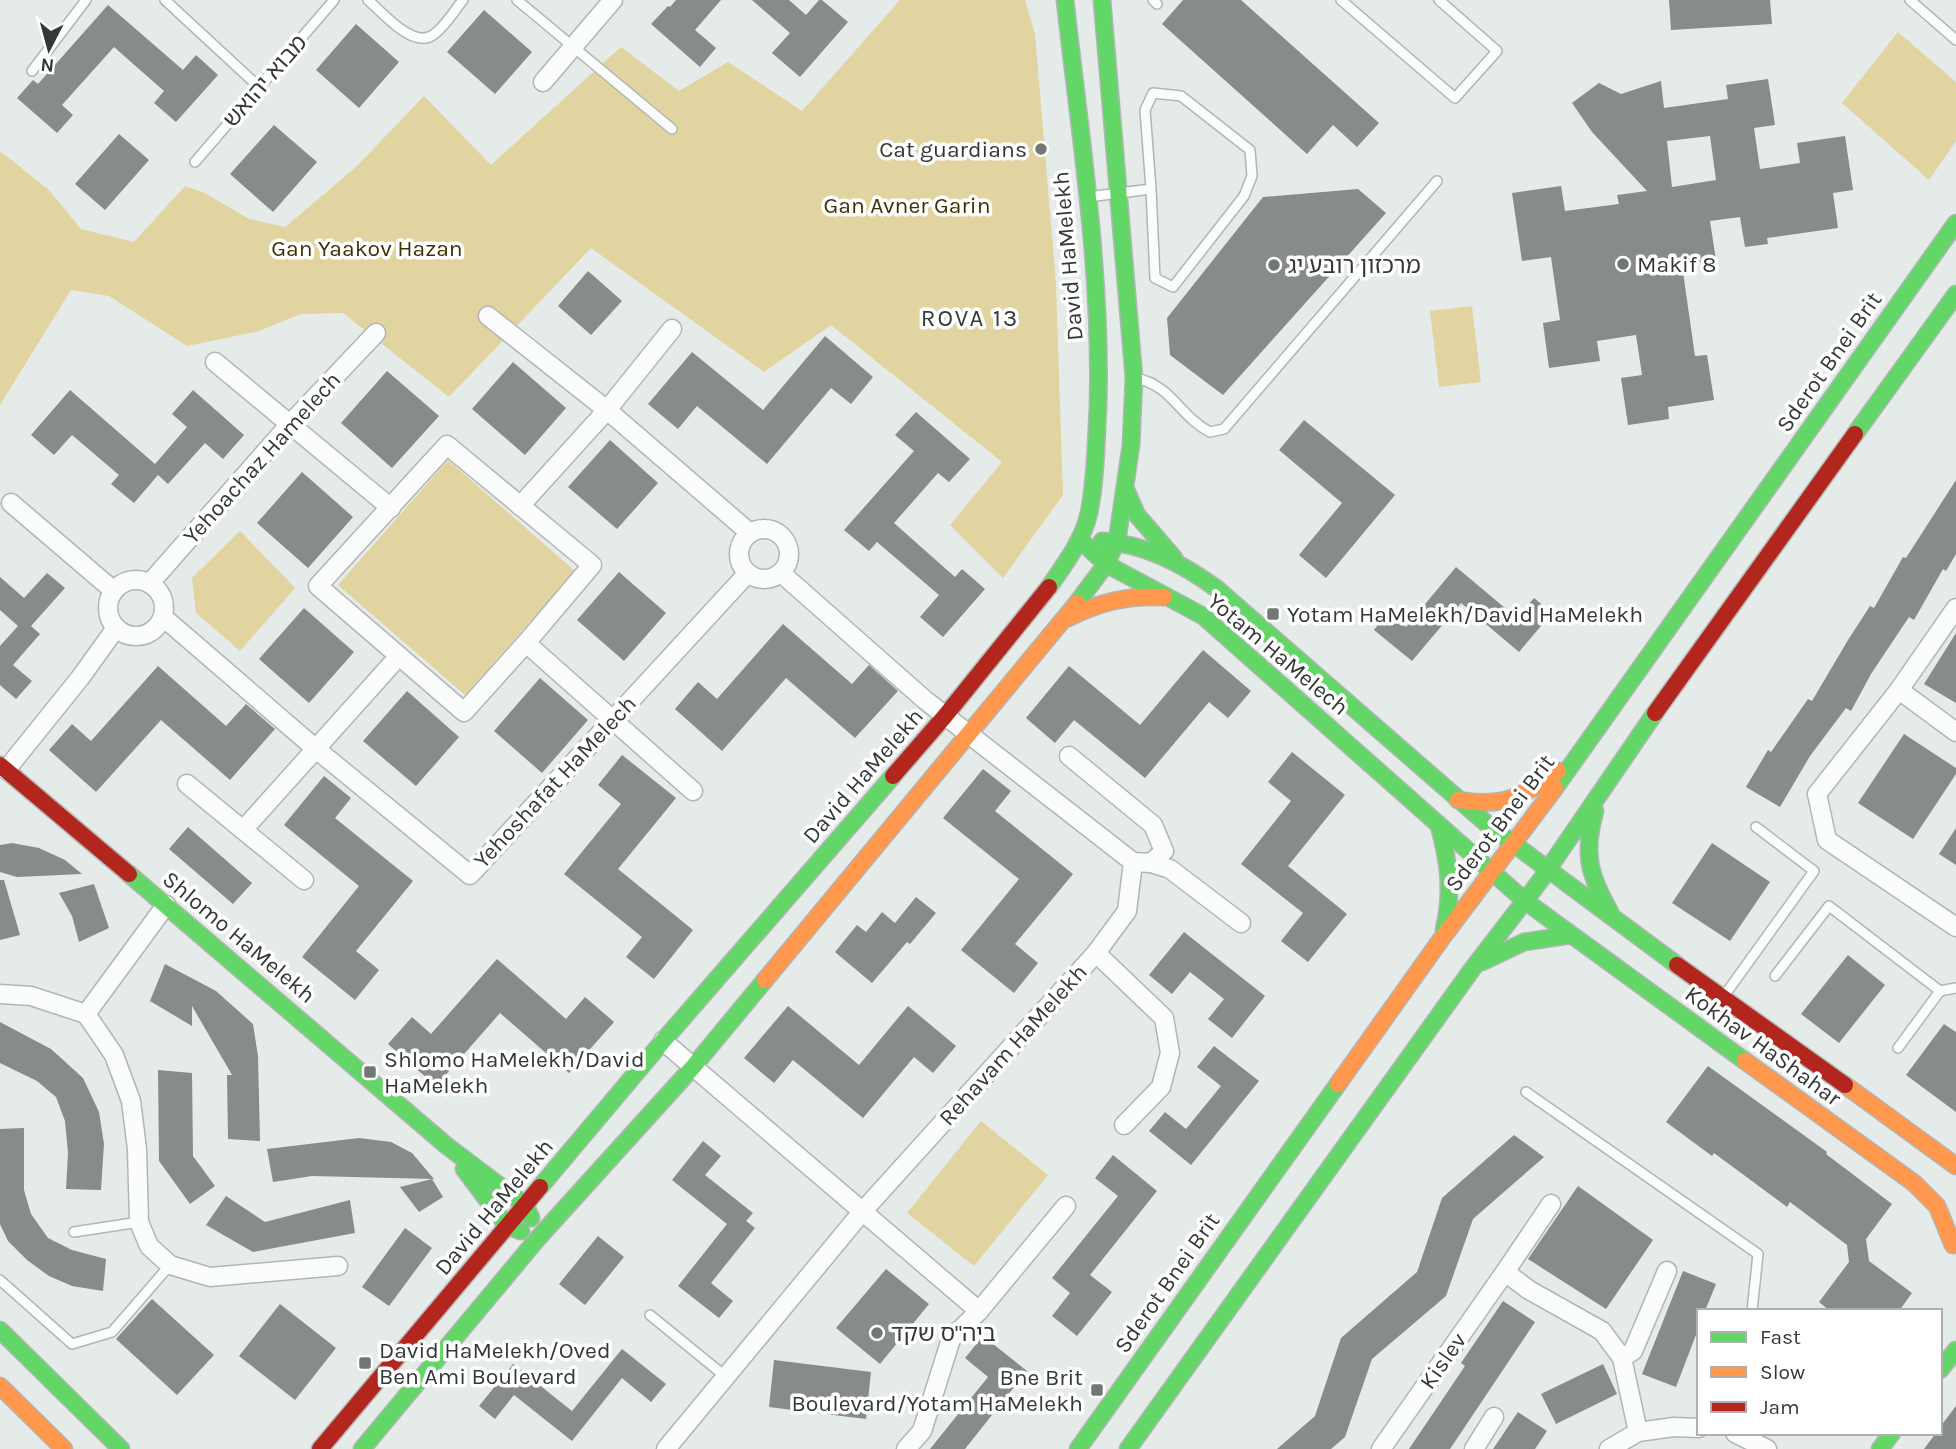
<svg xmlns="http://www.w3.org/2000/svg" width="1956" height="1449" font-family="Karla,'Noto Sans Hebrew',sans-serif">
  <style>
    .green { fill: #e1d4a0 }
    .building { fill: #878b8a; fill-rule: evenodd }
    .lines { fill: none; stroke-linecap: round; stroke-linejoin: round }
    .lane-casing { stroke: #b1b6b4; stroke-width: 12 }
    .street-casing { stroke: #b1b6b4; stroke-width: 21 }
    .fast-casing { stroke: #b1b6b4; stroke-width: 19 }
    .slow-casing { stroke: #b1b6b4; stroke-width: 19 }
    .jam-casing { stroke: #b1b6b4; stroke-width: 19 }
    .lane { stroke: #fbfcfc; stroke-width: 9 }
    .street { stroke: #fbfcfc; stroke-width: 18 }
    .fast { stroke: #63d668; stroke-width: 16 }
    .slow { stroke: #ff974d; stroke-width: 16 }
    .jam { stroke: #b3261e; stroke-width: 16 }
    .poi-dot { fill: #727774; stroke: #fff; stroke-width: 2.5 }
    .labels { text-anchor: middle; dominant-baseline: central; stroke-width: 7; stroke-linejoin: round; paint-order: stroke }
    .street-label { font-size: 23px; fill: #343836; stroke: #fff }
    .poi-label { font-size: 23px; fill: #343836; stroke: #fff; text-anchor: start }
    .park-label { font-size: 23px; fill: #3f3204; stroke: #fff }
    .neighbourhood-label { font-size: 24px; letter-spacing: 2px; fill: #343836; stroke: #fff }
  </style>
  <rect width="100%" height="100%" fill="#e5ebe8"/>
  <!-- green -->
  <g class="green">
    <polygon points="900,0 1025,0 1035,34 1056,284 1063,495 1003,578 950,525 1002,462 831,325 764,372 591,248 449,397 343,313 301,314 259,331 187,346 109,296 71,290 0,405 0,151 49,190 81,229 134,242 185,186 205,193 249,219 285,227 356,167 424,96 491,165 621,47 679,91 728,62 802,111"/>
    <polygon points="1898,32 1956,82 1956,141 1929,180 1842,103"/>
    <polygon points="1472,306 1481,382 1439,387 1430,311"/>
    <polygon points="448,460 575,571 465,695 338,585"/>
    <polygon points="240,531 295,588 240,651 196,613 192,578"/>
    <polygon points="981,1121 1048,1175 974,1266 907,1213"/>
  </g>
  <!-- building -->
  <g class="building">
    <polygon points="676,0 721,0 695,30 716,48 700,67 651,24 668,6 670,7"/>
    <polygon points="752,0 789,0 806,15 819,0 822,0 848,22 800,77 772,53 790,33"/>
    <polygon points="1183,0 1241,0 1379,123 1357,147 1333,125 1307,154 1162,24"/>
    <polygon points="1669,0 1770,0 1772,24 1671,30"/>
    <polygon points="108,5 183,70 196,55 218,75 176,122 154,103 164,91 114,47 62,105 73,115 57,133 17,98 33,80 38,84"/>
    <polygon points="484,10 532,52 495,94 447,52"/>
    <polygon points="356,24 399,62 359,108 316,70"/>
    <path d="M1768,79l7,46 -21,3 6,41 40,-6 -3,-20 48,-7 8,54 -20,3 5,35 -71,10 1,6 -23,3 -5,-30 -30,4 6,39 -34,5 13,91 12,-1 7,45 -46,7 1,12 -41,6 -7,-47 21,-3 -6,-40 -39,6 3,20 -51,7 -6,-45 17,-3 -9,-63 -29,4 -10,-68 49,-7 4,25 54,-7 -2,-9 30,-4 -55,-59 -20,-29 27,-20 22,11 40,-13 3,27 64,-9 -2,-14zM1710,136l6,44 -44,7 -5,-46z"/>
    <polygon points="274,125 317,162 273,212 230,174"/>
    <polygon points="119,134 149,160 105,210 75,184"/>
    <polygon points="1358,189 1386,213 1223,395 1170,355 1167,318 1263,197"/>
    <polygon points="588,271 622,301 591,335 558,306"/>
    <polygon points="825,336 873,377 851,404 831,388 767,464 697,406 678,429 648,404 692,352 763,410"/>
    <polygon points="513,362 566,408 525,455 472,409"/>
    <polygon points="387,371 439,416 392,468 341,423"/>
    <polygon points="70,390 155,464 187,427 172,414 193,390 244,435 223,459 205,443 168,484 158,475 134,503 111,484 119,475 72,435 54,455 31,435"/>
    <polygon points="916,412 970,459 949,482 938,473 894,523 955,577 962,569 985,589 943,637 920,617 939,595 877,542 869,551 844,530 914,451 895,435"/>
    <polygon points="1304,420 1395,495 1326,578 1299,555 1342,503 1279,450"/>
    <polygon points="610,440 658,483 617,529 568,487"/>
    <polygon points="302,472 353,517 308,568 257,523"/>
    <polygon points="1956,480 1956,554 1946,571 1943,569 1914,620 1909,617 1871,674 1851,711 1846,708 1810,756 1780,807 1746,787 1768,750 1771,752 1808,699 1812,701 1848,640 1870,606 1874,608 1903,557 1906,558"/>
    <polygon points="1456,567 1517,618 1534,598 1552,613 1519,652 1461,603 1412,661 1374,630 1388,612 1406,627"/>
    <polygon points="619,572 666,613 624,661 577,620"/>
    <polygon points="47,573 65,588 31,626 40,634 13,665 32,681 16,699 0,685 0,646 18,626 0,610 0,577 24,598"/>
    <polygon points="304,608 354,652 309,703 259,659"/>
    <polygon points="783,624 852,684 869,665 898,691 855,738 786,678 722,751 675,709 698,682 717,699"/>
    <polygon points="1956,633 1956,703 1924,684"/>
    <polygon points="1203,650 1251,691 1228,718 1209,702 1145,778 1074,720 1055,743 1026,718 1069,666 1140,725"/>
    <polygon points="158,666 226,726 246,704 275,729 230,780 161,720 96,792 49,750 72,724 91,741"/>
    <polygon points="540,678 588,720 542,773 494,731"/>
    <polygon points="407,691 459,737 416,786 363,741"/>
    <polygon points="1904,734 1956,768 1956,774 1913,839 1858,803"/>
    <polygon points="1292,752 1345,795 1288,866 1347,914 1308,962 1281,941 1303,913 1241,864 1291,801 1268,782"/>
    <polygon points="622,755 676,798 618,869 693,930 654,979 626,957 642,937 564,874 621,804 598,785"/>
    <polygon points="983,769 1011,791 995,811 1073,874 1015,944 1038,963 1014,993 961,950 1019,879 943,818"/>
    <polygon points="324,776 351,798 335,818 413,881 356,951 379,970 355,1000 302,957 359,886 284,825"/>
    <polygon points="188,827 252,883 233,904 169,849"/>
    <polygon points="1956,828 1956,865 1939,854"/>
    <polygon points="12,843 39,848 65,860 82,874 17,877 0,872 0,845"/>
    <polygon points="1712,843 1770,882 1730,941 1672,903"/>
    <polygon points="0,880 4,880 20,935 0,940"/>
    <polygon points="94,884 109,928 79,942 72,916 59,893"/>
    <polygon points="916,897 936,913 910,944 907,942 872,983 835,952 857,925 866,932 882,912 895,923"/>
    <polygon points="1184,932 1265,996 1232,1038 1208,1019 1224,999 1190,972 1172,994 1149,975"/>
    <polygon points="1848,955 1885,985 1839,1043 1801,1014"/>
    <polygon points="497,959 566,1019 585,997 614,1022 569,1073 500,1013 436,1086 388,1044 412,1017 431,1034"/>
    <polygon points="165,964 216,991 253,1024 258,1056 260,1141 228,1139 227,1075 232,1075 192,1006 192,1026 150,1001"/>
    <polygon points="788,1006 859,1065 908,1006 956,1046 933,1073 914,1057 863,1118 793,1060 774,1083 744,1058"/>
    <polygon points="0,1022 51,1049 83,1078 99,1112 104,1144 101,1190 66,1189 68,1153 65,1121 56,1097 37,1081 0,1063"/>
    <polygon points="1944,1024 1956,1032 1956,1112 1906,1075"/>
    <polygon points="1214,1046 1259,1081 1191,1165 1149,1131 1165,1112 1186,1129 1221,1086 1197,1067"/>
    <polygon points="1708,1066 1827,1152 1826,1154 1892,1204 1866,1239 1869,1261 1912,1293 1899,1311 1830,1311 1819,1302 1849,1262 1847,1245 1790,1202 1787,1207 1714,1153 1712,1156 1666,1122"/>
    <polygon points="158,1070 192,1073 193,1156 215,1186 190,1204 159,1161"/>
    <polygon points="24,1128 24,1190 31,1214 48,1238 72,1250 106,1259 103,1291 72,1286 49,1276 27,1260 8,1241 0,1224 0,1129"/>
    <polygon points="1514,1135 1544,1157 1473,1219 1446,1296 1372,1359 1345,1437 1331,1449 1277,1449 1315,1416 1341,1338 1417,1272 1442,1198"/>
    <polygon points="359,1138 391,1142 412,1153 434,1179 312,1176 273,1182 267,1149"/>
    <polygon points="703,1141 721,1156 705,1175 753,1213 746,1221 755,1228 711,1283 733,1301 719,1318 678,1286 727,1224 672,1180"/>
    <polygon points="1113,1155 1157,1191 1090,1275 1112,1292 1077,1336 1052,1316 1070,1293 1052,1278 1118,1196 1095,1178"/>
    <polygon points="432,1179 443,1197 419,1212 400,1187"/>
    <polygon points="1578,1186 1653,1240 1606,1309 1528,1259"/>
    <polygon points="226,1196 265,1222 350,1200 355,1233 253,1252 206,1225"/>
    <polygon points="405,1228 432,1248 389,1306 362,1287"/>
    <polygon points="598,1236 624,1257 585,1305 559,1284"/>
    <polygon points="886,1269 929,1304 880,1364 836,1328"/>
    <polygon points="1683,1271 1716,1284 1705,1311 1699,1311 1699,1327 1676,1387 1642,1374"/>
    <polygon points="152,1299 214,1355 177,1395 116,1339"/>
    <polygon points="1503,1301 1535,1322 1450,1449 1409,1449 1465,1366 1461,1363"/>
    <polygon points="280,1304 336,1348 295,1400 239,1356"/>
    <polygon points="983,1336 1027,1371 965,1449 930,1449 988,1377 965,1358"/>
    <polygon points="622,1349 666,1384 651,1402 622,1378 572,1441 514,1395 495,1419 479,1406 513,1364 572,1411"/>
    <polygon points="774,1360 871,1372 866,1419 769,1407"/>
    <polygon points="1603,1364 1617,1394 1556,1424 1541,1394"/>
    <polygon points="1956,1406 1956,1449 1924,1449 1936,1433 1940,1433 1940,1427"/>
    <polygon points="1518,1412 1547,1431 1535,1449 1493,1449"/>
  </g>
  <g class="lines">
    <!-- lane casing -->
    <g class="lane-casing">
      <g id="lane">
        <polyline points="165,0 259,87"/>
        <path d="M368,0c15,13 45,49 65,35 12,-8 21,-24 30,-35"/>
        <polyline points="517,0 672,129"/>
        <polyline points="1153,0 1157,4"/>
        <polyline points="1341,0 1455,98 1497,51 1439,0"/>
        <polyline points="1910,0 1956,40"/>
        <polyline points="32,71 86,0"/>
        <polyline points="195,162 334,0"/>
        <polyline points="1088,197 1151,189 1145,110 1153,93 1181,96 1250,150 1252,176 1244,196 1173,287 1155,278 1151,189"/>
        <path d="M1135,378c37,7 44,38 75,54l14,-3 213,-248"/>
        <polyline points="1775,976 1829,906 1940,991 1956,988"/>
        <polyline points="1724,996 1814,871 1756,827"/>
        <polyline points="1898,1048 1940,991"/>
        <polyline points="1526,1092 1758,1254 1752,1311"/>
        <polyline points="74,1232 139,1222"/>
        <polyline points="0,1280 72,1344 112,1332 170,1265"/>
        <polyline points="650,1315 726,1377"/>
      </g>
    </g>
    <!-- street casing -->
    <g class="street-casing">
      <g id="street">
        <polyline points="543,82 613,0"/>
        <polyline points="488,316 607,410 750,533"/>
        <polyline points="215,362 391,508"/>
        <polygon points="447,445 592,565 526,643 464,712 318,586"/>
        <polyline points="11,503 114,591"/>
        <polyline points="520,506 607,410 672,329"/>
        <circle cx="764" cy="554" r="25"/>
        <circle cx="136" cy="608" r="28"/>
        <polyline points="150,583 290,424 376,333"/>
        <polyline points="1956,608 1899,690 1817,794 1827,840 1956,927"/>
        <polyline points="163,617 316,749 470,875 747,574"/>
        <polyline points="526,643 693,791"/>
        <polyline points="1899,690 1956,732"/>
        <polyline points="1069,756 1153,825 1164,851 1151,863 1133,862"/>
        <polyline points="6,770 80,678 116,628"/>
        <polyline points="187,784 304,880"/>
        <polyline points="243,830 399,656"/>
        <polyline points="1151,863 1170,869 1241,923"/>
        <polyline points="1096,953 1164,1018 1170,1053 1161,1087 1124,1125"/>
        <polyline points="0,994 31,996 86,1014"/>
        <polyline points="86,1014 114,1055 131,1101 137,1149 139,1222 149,1246 170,1265 210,1277 338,1266"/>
        <polyline points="86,1014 166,905"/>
        <polyline points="663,1041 979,1311"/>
        <polyline points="1505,1272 1551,1204"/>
        <polyline points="1622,1358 1633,1351 1667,1271"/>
        <polyline points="1735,1433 1767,1449"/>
        <polyline points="666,1449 862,1212 1096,953 1127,911 1133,862 925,700 781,573"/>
        <polyline points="906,1449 922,1431 951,1339 979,1311 1066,1206"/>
        <polyline points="1381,1449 1505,1272 1529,1290 1602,1331 1622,1358 1638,1432"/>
        <polyline points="1474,1449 1494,1417"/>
        <polyline points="1609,1449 1638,1432 1674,1427 1699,1428"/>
      </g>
    </g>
    <!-- fast casing -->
    <g class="fast-casing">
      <g id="fast">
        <polyline points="1855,434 1956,294"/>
        <polyline points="1126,490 1137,515 1174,558"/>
        <polyline points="1080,540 1106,564 1203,616 1525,901 1745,1061"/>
        <path d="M1102,541c43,3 79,22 114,47l271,236 190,141"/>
        <path d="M1049,587c16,-23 34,-47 40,-74 7,-35 7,-71 9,-106 4,-136 -18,-272 -33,-407"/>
        <polyline points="1077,603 1106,564 1117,541 1131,445 1134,378 1102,0"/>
        <polyline points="1555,788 1956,223"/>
        <path d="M1595,811c-12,42 -6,64 15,101"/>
        <path d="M1439,826c10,36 14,67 5,104"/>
        <polyline points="129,874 447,1146 525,1205 531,1218"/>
        <polyline points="1482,962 1524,942 1570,935"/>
        <polyline points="464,1169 507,1226 521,1231"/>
        <polyline points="540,1187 663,1041 893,776"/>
        <polyline points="0,1330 121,1449"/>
        <polyline points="1940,1370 1956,1350"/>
        <polyline points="362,1449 539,1237 693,1067 765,980"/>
        <polyline points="1078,1449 1338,1084"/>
        <polyline points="1128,1449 1473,968 1540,881 1655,713"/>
        <polyline points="1880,1449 1892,1433"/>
      </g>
    </g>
    <!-- slow casing -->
    <g class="slow-casing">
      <g id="slow">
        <path d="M1068,618c32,-16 60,-23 96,-21"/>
        <path d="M1458,800c44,8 65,-3 100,-29"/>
        <polyline points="765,980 1077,603"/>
        <polyline points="1745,1061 1914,1183 1937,1206 1953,1245"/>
        <polyline points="1338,1084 1442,938 1555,788"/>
        <polyline points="1845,1085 1956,1166"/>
        <polyline points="0,1386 64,1449"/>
      </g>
    </g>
    <!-- jam casing -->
    <g class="jam-casing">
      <g id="jam">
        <polyline points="1655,713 1855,434"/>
        <polyline points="0,765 129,874"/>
        <polyline points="893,776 945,716 1049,587"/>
        <polyline points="1677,965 1845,1085"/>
        <polyline points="320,1449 540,1187"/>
      </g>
    </g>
    <!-- lane -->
    <use href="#lane" class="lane"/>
    <!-- street -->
    <use href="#street" class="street"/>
    <!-- fast -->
    <use href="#fast" class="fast"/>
    <!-- slow -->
    <use href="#slow" class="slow"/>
    <!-- jam -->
    <use href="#jam" class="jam"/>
  </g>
  <!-- markers -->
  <g class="poi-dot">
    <circle cx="1041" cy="149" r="7"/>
    <circle cx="1623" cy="264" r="7"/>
    <circle cx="1274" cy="265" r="7"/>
    <rect x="1266" y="607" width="14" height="14" rx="3.5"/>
    <rect x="363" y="1065" width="14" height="14" rx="3.5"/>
    <circle cx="877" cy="1333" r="7"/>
    <rect x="358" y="1356" width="14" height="14" rx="3.5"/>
    <rect x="1090" y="1383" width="14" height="14" rx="3.5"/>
  </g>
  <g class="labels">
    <!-- street labels -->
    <g class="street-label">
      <text transform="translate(265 81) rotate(-49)">מבוא יהואש</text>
      <text transform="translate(1068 256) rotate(-95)">David HaMelekh</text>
      <text transform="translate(1829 362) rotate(-55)">Sderot Bnei Brit</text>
      <text transform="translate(262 458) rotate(-48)">Yehoachaz Hamelech</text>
      <text transform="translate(1278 654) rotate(40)">Yotam HaMelech</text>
      <text transform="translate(863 776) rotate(-49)">David HaMelekh</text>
      <text transform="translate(555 782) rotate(-47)">Yehoshafat HaMelech</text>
      <text transform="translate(1500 823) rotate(-53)">Sderot Bnei Brit</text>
      <text transform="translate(239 937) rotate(40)">Shlomo HaMelekh</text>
      <text transform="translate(1013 1045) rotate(-48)">Rehavam HaMelekh</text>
      <text transform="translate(1763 1046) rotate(36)">Kokhav HaShahar</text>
      <text transform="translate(494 1207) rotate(-50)">David HaMelekh</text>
      <text transform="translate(1167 1283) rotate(-55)">Sderot Bnei Brit</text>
      <text transform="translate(1443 1361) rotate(-55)">Kislev</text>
    </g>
    <!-- poi labels -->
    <g class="poi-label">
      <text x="1027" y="149" text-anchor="end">Cat guardians</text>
      <text x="1637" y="264">Makif 8</text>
      <text x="1288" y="265">מרכזון רובע יג</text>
      <text x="1287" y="614">Yotam HaMelekh/David HaMelekh</text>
      <text x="384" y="1059">Shlomo HaMelekh/David<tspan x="384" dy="26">HaMelekh</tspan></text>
      <text x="891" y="1333">ביה"ס שקד</text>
      <text x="379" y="1350">David HaMelekh/Oved<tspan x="379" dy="26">Ben Ami Boulevard</tspan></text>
      <text x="1083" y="1377" text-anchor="end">Bne Brit<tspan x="1083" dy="26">Boulevard/Yotam HaMelekh</tspan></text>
    </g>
    <!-- park labels -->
    <g class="park-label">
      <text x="907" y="205">Gan Avner Garin</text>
      <text x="367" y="248">Gan Yaakov Hazan</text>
    </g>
    <!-- neighbourhood labels -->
    <g class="neighbourhood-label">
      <text x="970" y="318">ROVA 13</text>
    </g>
  </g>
  <!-- legend -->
  <rect x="1697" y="1309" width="245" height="126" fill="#ffffff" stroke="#aeafaf" stroke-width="2"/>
  <rect x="1711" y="1332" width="35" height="10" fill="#63d668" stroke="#aeafaf" stroke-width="2"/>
  <text x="1760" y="1344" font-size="21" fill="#343836">Fast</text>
  <rect x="1711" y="1367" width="35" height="10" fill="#ff974d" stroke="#aeafaf" stroke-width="2"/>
  <text x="1760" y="1379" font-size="21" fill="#343836">Slow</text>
  <rect x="1711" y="1402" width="35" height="10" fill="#b3261e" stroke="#aeafaf" stroke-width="2"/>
  <text x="1760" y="1414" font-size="21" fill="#343836">Jam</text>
  <!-- north arrow -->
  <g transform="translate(49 49) rotate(186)" stroke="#ffffff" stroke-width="5" paint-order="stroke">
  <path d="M0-5L12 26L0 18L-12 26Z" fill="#343836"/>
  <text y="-10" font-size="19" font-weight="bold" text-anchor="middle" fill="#343836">N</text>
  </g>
</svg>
